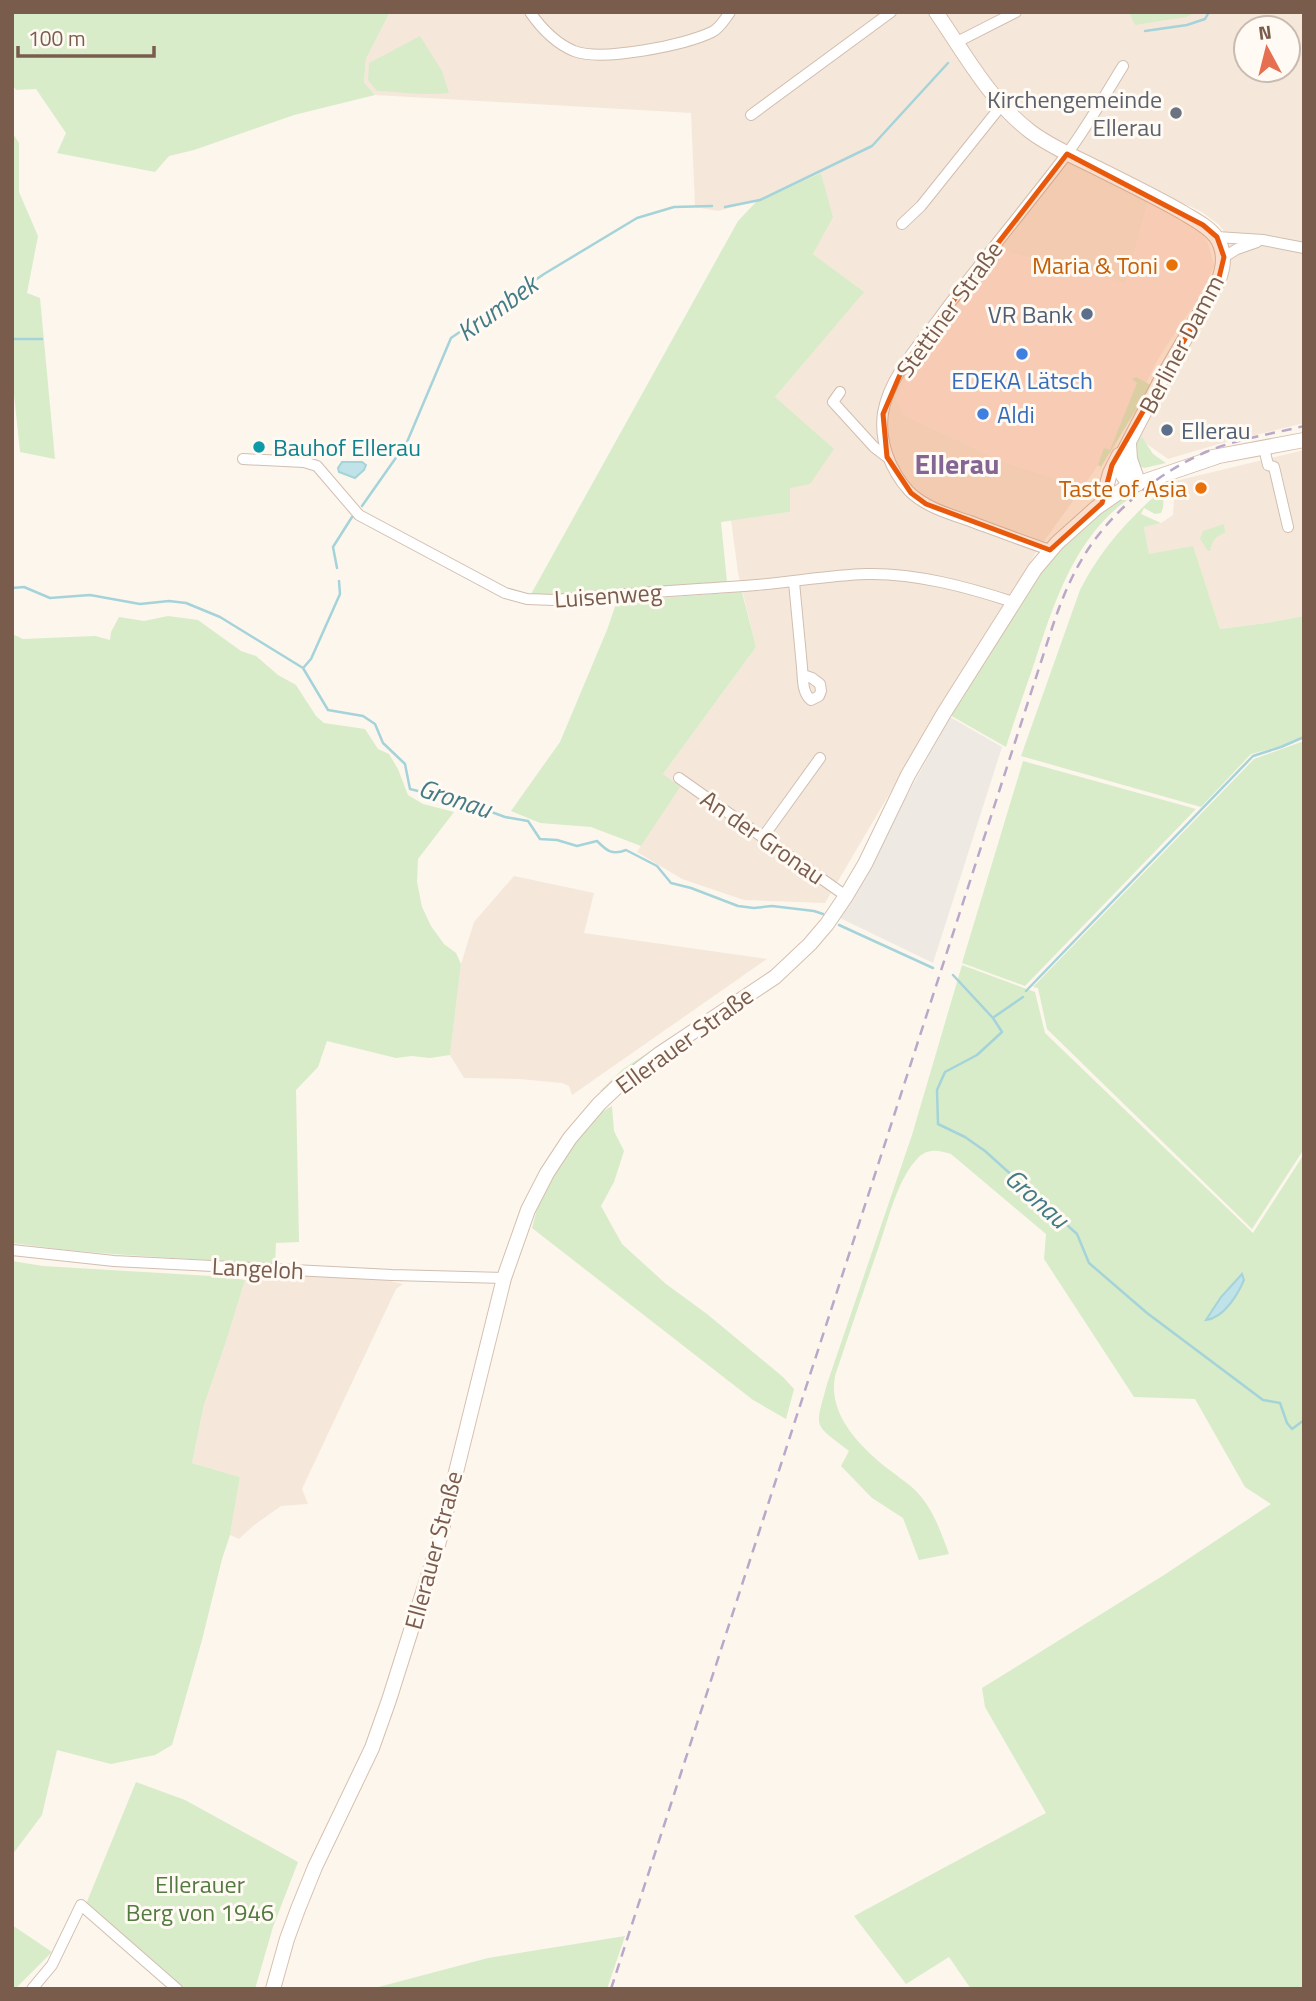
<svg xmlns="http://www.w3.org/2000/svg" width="1316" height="2001" font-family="'Titillium Web',sans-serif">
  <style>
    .residential { fill: #f5e8da; fill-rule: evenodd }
    .commercial { fill: #fde8e0 }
    .industrial { fill: #efe9e4 }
    .green { fill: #d8ecc9 }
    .water { fill: #bfe3e8; stroke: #a5d3da; stroke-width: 2 }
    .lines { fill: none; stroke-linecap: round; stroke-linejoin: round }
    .stream { stroke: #a5d3da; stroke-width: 2.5 }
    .minor-casing { stroke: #d1beb0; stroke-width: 12 }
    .secondary-casing { stroke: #d6c0b0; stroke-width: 16 }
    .minor { stroke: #fff; stroke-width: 10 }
    .secondary { stroke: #fff; stroke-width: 14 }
    .rail { stroke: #b9a8c9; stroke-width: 2.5; stroke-dasharray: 10 7; stroke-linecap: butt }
    .marked { fill: #e8590c; fill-opacity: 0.2; stroke: #e8590c; stroke-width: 5; stroke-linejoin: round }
    .worship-dot { fill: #6b7280; stroke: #fffaf3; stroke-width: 2.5 }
    .food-dot { fill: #e8710a; stroke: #fffaf3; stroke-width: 2.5 }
    .service-dot { fill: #5c6f8a; stroke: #fffaf3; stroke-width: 2.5 }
    .shop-dot { fill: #3f7fe0; stroke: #fffaf3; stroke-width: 2.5 }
    .culture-dot { fill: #0f9aa8; stroke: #fffaf3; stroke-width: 2.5 }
    .labels { text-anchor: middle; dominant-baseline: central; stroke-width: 6; stroke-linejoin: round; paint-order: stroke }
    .worship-label { font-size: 24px; fill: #5b616d; stroke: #fffaf3; text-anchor: end }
    .food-label { font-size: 24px; fill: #c56008; stroke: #fffaf3; text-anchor: end }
    .street-label { font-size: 24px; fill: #7a5c4d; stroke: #fffaf3 }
    .service-label { font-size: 24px; fill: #4e5e75; stroke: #fffaf3; text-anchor: end }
    .shop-label { font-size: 24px; fill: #366cbe; stroke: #fffaf3 }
    .culture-label { font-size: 24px; fill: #0d838f; stroke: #fffaf3; text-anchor: start }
    .park-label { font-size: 24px; fill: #537a41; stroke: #fffaf3 }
    .water-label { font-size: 26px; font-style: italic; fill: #437c86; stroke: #fffaf3 }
    .quarter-label { font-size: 28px; font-weight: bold; fill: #846695; stroke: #fffaf3 }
  </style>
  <rect width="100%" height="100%" fill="#fdf6ec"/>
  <!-- residential -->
  <g class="residential">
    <polygon points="390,12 928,12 998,110 1149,199 1126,283 902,414 1004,462 1083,487 1037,551 923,737 825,903 744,900 682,879 637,852 679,787 663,774 756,647 738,573 731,520 790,512 775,397 863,292 813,254 832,217 821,173 757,201 718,211 695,207 691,113 375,95 364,82 366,59"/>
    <path d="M941,12h363v411l-85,21 -51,15 -24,-17 -2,-5 -3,1 39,-76 49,-87 3,-8 -1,-29 -10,-13 -17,-13 -132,-62 -35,-21 -31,-28zM1246,28h42v42h-42z"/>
    <polygon points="1304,450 1304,616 1266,623 1220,629 1193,547 1149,555 1144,527 1161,523 1173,515 1175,481"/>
    <polygon points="514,876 594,893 584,933 767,959 572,1095 569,1086 562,1083 519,1079 464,1078 450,1055 461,964 474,922"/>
    <polygon points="329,1273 372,1277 403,1284 396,1289 302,1489 308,1504 281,1506 253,1526 239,1539 230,1535 240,1477 192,1463 204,1405 225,1345 245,1280"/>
  </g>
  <!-- commercial -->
  <polygon class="commercial" points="1149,199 1203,235 1208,242 1214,266 1198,303 1188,313 1157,361 1113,450 1098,465 1083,487 1004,462 902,414 895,397 932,335 975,273 999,249 1126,283"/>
  <!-- industrial -->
  <polygon class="industrial" points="950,717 1002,747 933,963 840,918"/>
  <!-- green -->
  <g class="green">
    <polygon points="12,12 390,12 366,59 364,82 375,95 294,115 194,150 169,156 155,172 57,153 66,133 36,89 16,90 12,84"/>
    <polygon points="1129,12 1197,12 1186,17 1135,25"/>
    <path d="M420,36l22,35 7,22c-24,3 -48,-1 -72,-2l-9,-11 1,-17z"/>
    <polygon points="12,132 19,143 19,192 38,236 27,293 40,298 55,459 20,452 12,375"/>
    <polygon points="821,173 833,217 813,254 864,292 775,397 834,449 810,484 790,488 790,512 721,522 727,582 530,596 738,221 757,201"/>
    <polygon points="1136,377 1151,385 1101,467 1098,465 1104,448 1110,450 1137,383 1132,379"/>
    <polygon points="1142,437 1153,454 1166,463 1144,468 1138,465 1134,451 1139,438"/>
    <path d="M1149,485c-10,8 -21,14 -31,22 -46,39 -65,99 -83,154 -10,29 -20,57 -29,86l-58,-33c19,-28 37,-56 55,-85 38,-58 78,-118 146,-144z"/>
    <path d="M1164,488l-1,20 -2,5 -6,1 -11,-6 -3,6 20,9 -17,4 5,27 44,-8 27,83 46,-6 38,-7v120l-23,10 -30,8 -50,53 -180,-51 59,-166c20,-40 50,-73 84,-102z"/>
    <path d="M1224,524l1,9c-10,3 -13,8 -15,18h-2l-8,-12 3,-8z"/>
    <polygon points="742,592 756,647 663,774 680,787 641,846 591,827 540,823 511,811 560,742 607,630 617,601"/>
    <path d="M168,616l30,4 43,31 15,5 22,19 18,10 20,31 8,7 41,6 13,20 11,5 9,15 10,26 15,9 31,8 -36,47 -1,23 5,25 9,19 13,18 12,9 5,11 -11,91 -20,3 -18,-2 -16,2 -69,-17 -9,26 -22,23 3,152 -23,1 -1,21c-88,-6 -176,-8 -263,-21v-609l11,5 72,-3 15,4 1,-8 8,-15 25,4z"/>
    <polygon points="1304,741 1304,1149 1252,1229 1047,1029 1038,988 1033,987 1254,759"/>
    <polygon points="1023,761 1196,809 1025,986 962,963"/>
    <path d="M962,965l73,27 10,41 208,200 51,-79v835h-333l-22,-32 -43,27 -52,-68 192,-103 -61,-106 -3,-19 182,-113 107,-71 -26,-17 -50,-88 -61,-2 -90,-138 2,-25 -95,-80c-13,-4 -24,-6 -34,5 -19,20 -28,58 -37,84 -15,44 -30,88 -45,133 -7,37 22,67 48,89 11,9 24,17 34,27 16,17 24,40 32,62l-30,6 -16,-42 -31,-20 -31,-32 8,-15c-37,-29 -34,-21 -22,-67l85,-249z"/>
    <polygon points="745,989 602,1091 600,1091 623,1069"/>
    <path d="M612,1106l2,25 10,20 -10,31 -13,24 21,38 44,40 41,30 76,63 11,12 -8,30 -33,-19 -221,-172c3,-10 5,-22 10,-32 12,-26 44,-78 70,-90z"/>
    <polygon points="12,1261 43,1266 228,1277 245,1280 225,1345 204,1405 192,1463 240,1477 230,1535 222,1559 202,1640 172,1745 155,1755 111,1764 57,1750 42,1815 12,1855"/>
    <polygon points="136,1782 185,1800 298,1862 273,1927 255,1989 184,1989 86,1904"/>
    <polygon points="12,1925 52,1952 15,1989 12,1989"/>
    <polygon points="625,1936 607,1989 371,1989 488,1958"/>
  </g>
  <!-- water -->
  <g class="water">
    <polygon points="342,462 362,462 366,465 364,470 355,478 339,472 338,468"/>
    <path d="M1242,1274l2,6c-6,14 -20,38 -38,40l15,-23z"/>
  </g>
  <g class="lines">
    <!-- stream -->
    <g class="stream">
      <polyline points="1145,31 1187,25 1205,19 1209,12"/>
      <polyline points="725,207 760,200 872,146 948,63"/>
      <polyline points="12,339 42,339"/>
      <polyline points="362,506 407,442 451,338 544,274 637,218 674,207 712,206"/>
      <polyline points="337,568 333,547 352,517"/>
      <path d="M12,588l12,-1 26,11 40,-3 50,9 29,-3 17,2 34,14 83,51 25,42 35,6 12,8 8,19 22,21 5,25 60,15 35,13 23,4 12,18 17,1 20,6 20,-5c9,9 15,15 29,9l31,16 14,17 20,5 47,18 16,2 18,-2 42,5 9,3"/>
      <polyline points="304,667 311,659 340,594 339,581"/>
      <polyline points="839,925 933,968"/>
      <polyline points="953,975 993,1018 1002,1032 977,1055 945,1072 937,1090 938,1124 965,1137 985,1151 1077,1234 1089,1263 1147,1313 1263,1400 1280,1403 1287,1423 1292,1429 1304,1420"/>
      <polyline points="1026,991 1253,756 1281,747 1304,737"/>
      <polyline points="994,1017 1023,997"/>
    </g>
    <!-- minor casing -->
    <g class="minor-casing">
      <g id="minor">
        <path d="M530,12c11,16 25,31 44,39 28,11 111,-6 138,-19 8,-4 13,-13 18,-20"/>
        <polyline points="957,42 1016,12"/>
        <polyline points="751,115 891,12"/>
        <polyline points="902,224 921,206 1001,106"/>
        <polyline points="1217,237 1263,240 1304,248"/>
        <polyline points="1224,257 1237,249 1257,242"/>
        <polyline points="840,392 833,402 874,447 887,457"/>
        <polyline points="1264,448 1268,465 1274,467 1288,527"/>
        <path d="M243,459l61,3 13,4 42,49 146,78 22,6 27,1c67,-6 134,-10 202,-15 37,-3 74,-10 111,-11 49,-1 100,13 146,28"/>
        <path d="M1050,550c-27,-9 -53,-19 -80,-29 -21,-7 -45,-14 -61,-30 -19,-21 -30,-50 -26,-78 6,-36 35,-67 56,-95 39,-53 81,-103 121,-155 24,-30 43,-65 63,-97"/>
        <path d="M794,582l8,85c1,11 0,26 9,33l8,-4 2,-5 -1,-7 -8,-6 -9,-3"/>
        <polyline points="679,778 846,896"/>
        <polyline points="763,837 820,758"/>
        <polyline points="12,1250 114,1261 392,1275 504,1278"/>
        <polyline points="32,1989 52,1965 81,1905 177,1989"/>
      </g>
    </g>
    <!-- secondary casing -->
    <g class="secondary-casing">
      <g id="secondary">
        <path d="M936,12c29,42 54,89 95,120 20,15 44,25 66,36 28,14 57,28 85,44 11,7 26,14 34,25 10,14 8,30 2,45l-57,98 -40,77c-1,11 -1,19 9,26l6,1"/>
        <polyline points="1129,444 1130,459 1136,476"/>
        <polyline points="1208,458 1304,440"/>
        <polyline points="1102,503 1110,473 1119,455"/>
        <polyline points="273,1989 287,1939 298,1909 315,1867 372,1748 389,1700 438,1545 504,1278 528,1210 547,1173 570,1138 599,1104 619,1085 658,1055 775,977 810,944 827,924 846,896 865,864 908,775 944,713 1035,569 1057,543 1096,508 1125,488 1216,457"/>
      </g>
    </g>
    <!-- minor -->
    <use href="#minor" class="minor"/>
    <!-- secondary -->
    <use href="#secondary" class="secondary"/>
    <!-- rail -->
    <path class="rail" d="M611,1989l441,-1361c8,-24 17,-47 30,-69 27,-46 75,-86 124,-107 30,-13 66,-18 98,-26"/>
  </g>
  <!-- marked area -->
  <path class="marked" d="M1067,154l136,71 14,12 7,20 -6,25 -106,183 -10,38 -52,47 -124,-46 -15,-11 -24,-36 -4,-43 22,-51z"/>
  <!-- markers -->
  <circle class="worship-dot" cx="1176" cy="113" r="7"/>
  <g class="food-dot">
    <circle cx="1172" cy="265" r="7"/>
    <circle cx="1201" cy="488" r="7"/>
  </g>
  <g class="service-dot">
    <circle cx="1087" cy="314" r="7"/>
    <circle cx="1167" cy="430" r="7"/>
  </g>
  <g class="shop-dot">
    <circle cx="1022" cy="354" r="7"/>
    <circle cx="983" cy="414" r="7"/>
  </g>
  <circle class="culture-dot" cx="259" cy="447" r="7"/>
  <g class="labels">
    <!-- worship labels -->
    <g class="worship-label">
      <text x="1162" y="99">Kirchengemeinde<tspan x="1162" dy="28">Ellerau</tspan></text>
    </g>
    <!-- food labels -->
    <g class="food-label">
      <text x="1158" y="265">Maria &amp; Toni</text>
      <text x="1187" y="488">Taste of Asia</text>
    </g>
    <!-- street labels -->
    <g class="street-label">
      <text transform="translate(949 309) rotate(-54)">Stettiner Straße</text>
      <text transform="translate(1181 344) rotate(-62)">Berliner Damm</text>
      <text transform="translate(608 595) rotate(-4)">Luisenweg</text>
      <text transform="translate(763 837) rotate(35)">An der Gronau</text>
      <text transform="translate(684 1040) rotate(-36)">Ellerauer Straße</text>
      <text transform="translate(258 1268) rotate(3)">Langeloh</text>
      <text transform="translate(433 1550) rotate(-75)">Ellerauer Straße</text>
    </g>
    <!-- service labels -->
    <g class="service-label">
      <text x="1073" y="314">VR Bank</text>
      <text x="1181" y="430" text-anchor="start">Ellerau</text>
    </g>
    <!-- shop labels -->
    <g class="shop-label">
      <text x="1022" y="380">EDEKA Lätsch</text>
      <text x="997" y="414" text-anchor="start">Aldi</text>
    </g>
    <!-- culture labels -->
    <g class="culture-label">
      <text x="273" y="447">Bauhof Ellerau</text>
    </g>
    <!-- park labels -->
    <g class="park-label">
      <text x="200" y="1884">Ellerauer<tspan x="200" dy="28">Berg von 1946</tspan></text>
    </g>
    <!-- water labels -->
    <g class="water-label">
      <text transform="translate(497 308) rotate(-36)">Krumbek</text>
      <text transform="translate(455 798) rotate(18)">Gronau</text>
      <text transform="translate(1037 1198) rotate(42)">Gronau</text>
    </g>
    <!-- quarter labels -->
    <g class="quarter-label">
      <text x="957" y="463">Ellerau</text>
    </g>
  </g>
  <!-- border -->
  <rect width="1316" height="2001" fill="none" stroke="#7a5c4d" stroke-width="28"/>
  <!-- north arrow -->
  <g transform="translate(1267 49) rotate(353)"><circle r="33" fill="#fffaf3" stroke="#cabbb1" stroke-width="2"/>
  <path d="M0-5L12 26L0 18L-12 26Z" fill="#e76f51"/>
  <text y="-10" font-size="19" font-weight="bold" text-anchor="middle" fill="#7a5c4d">N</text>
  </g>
  <!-- scale -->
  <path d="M18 46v10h136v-10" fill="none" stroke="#7a5c4d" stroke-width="3.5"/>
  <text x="28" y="46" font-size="21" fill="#7a5c4d" stroke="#fffaf3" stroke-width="5" paint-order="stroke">100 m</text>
</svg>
